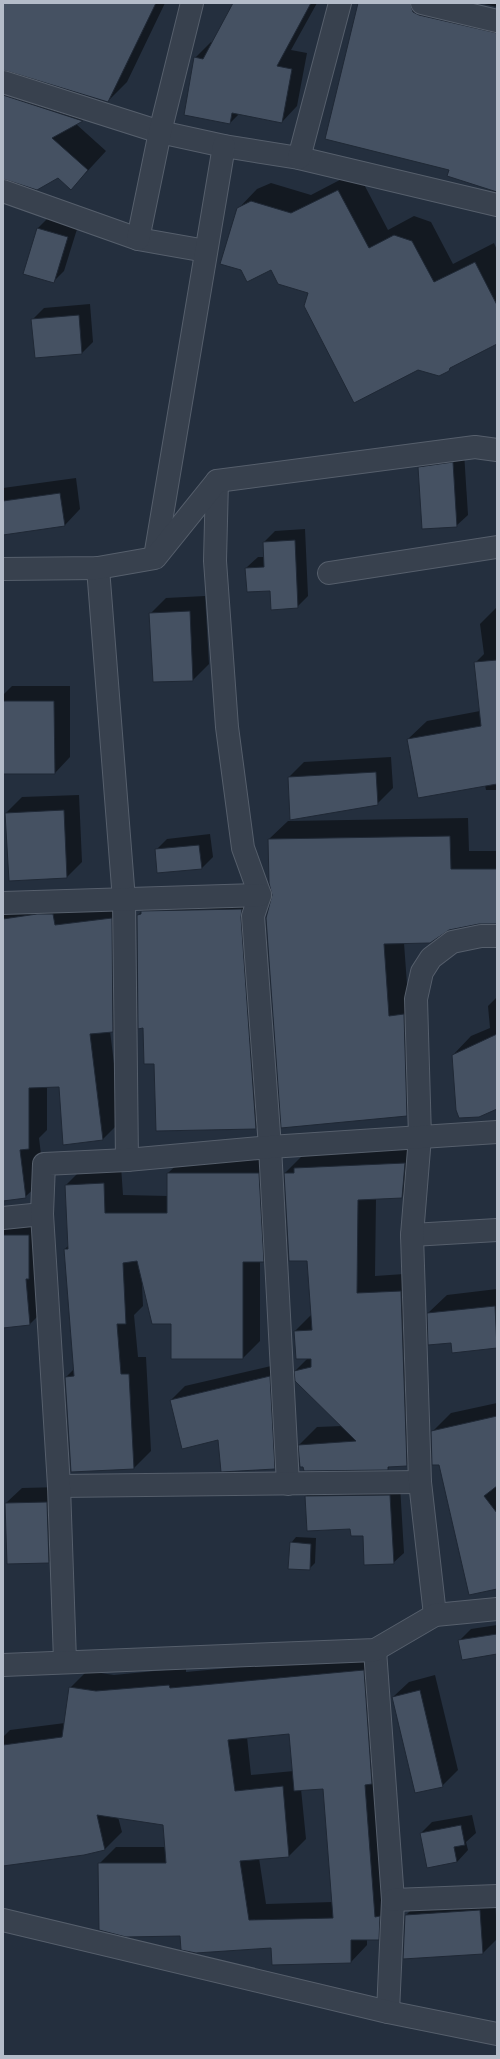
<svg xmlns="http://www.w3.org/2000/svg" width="500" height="2059" font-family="'Roboto Condensed',sans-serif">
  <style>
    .shadow { fill: #0007; fill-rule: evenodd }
    .building { fill: #455162; stroke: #1f2835; fill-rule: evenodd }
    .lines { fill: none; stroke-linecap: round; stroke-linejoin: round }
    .minor-casing { stroke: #565f6c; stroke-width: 24 }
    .minor { stroke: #38414e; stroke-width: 22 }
  </style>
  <rect width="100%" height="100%" fill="#242f3e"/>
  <!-- shadow -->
  <g class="shadow">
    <polygon points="3,3 165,3 127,82 108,101 13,71 18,75 101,102 83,120 76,124 106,151 71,189 58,177 5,178 3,182"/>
    <polygon points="234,3 317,3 291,50 307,53 297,106 282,122 239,114 230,123 195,58 211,42 213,43"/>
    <polygon points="359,3 461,3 497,12 497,192 450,169"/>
    <polygon points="480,3 497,3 497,7"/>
    <polygon points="357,171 388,230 414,216 431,222 453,264 494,243 497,250 497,342 454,365 448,370 309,292 238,209 257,189 271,183 311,195"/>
    <polygon points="49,217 78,226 64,271 53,282 24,273 38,228"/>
    <polygon points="90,304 93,342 82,353 33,319 44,308"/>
    <polygon points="464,452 468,515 456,526 419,467 430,456"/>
    <polygon points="76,478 80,509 65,525 3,534 3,488"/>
    <polygon points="305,529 308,596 297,607 271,590 246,568 258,557 265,557 264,542 275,531"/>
    <polygon points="205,596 209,664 193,680 154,681 150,614 166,598"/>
    <polygon points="497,607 497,790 486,790 485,785 408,739 427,721 480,711 475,663 484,654 480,624"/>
    <polygon points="12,686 70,686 70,757 55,773 3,773 3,695"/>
    <polygon points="391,757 393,788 377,804 289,777 304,762"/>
    <polygon points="79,795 82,862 67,877 6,813 22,797"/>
    <polygon points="468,818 469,851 497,851 497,924 481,922 449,929 404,943 408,998 425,1097 406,1115 273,895 269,839 288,821"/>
    <polygon points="210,834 213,857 202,868 156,850 167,839"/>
    <polygon points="261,890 275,1109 256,1128 155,1063 138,915 161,893"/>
    <polygon points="130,900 131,1012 113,1031 110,1031 121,1121 103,1139 60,1086 47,1086 47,1130 39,1138 44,1179 25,1197 3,1200 3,905"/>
    <polygon points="497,997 497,1107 453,1055 471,1036 490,1028 488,1006"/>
    <polygon points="423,1145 420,1179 402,1197 376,1198 375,1276 419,1273 424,1448 407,1465 390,1466 388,1469 299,1445 317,1427 342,1426 295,1371 308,1358 295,1331 311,1315 308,1260 285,1173 303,1155"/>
    <polygon points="186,1156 276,1156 281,1243 263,1261 260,1261 260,1341 243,1358 172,1323 142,1284 143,1306 134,1315 138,1357 146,1357 151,1451 134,1468 66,1377 75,1368 65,1249 69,1245 66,1185 83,1168 121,1166 123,1195 168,1196 168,1173"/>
    <polygon points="3,1220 44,1220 46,1308 30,1324 3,1326"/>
    <polygon points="497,1289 497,1347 453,1352 452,1342 428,1313 447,1295"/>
    <polygon points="284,1363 289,1454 274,1468 219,1439 171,1400 185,1386"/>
    <polygon points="497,1403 497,1588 432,1432 451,1413"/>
    <polygon points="400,1485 404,1553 393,1563 364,1535 306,1496 316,1486"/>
    <polygon points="62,1487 64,1546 49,1562 6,1503 22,1488"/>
    <polygon points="296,1537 316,1538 315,1563 309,1569 291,1543"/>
    <polygon points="497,1625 497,1653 460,1640 471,1629"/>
    <path d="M380,1654l15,268 -17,17h-11v6l-16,17 -79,-15 -91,-12 -82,-71 17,-17h50l-2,-22 -46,-8 4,15 -17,17 -21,5 -81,11v-128l7,-7 55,-7 5,-35 17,-17 27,4 72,-7v4zM290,1733l4,38 -43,4 -4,-38zM324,1787l9,115 -67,2 -7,-46 30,-2 17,-17 -5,-50z"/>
    <polygon points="435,1675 458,1770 442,1786 393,1697 409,1682"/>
    <polygon points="472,1815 476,1833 466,1842 468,1850 457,1862 421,1833 432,1822"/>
    <polygon points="495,1895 497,1939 483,1953 406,1915 422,1899"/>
  </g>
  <!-- building -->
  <g class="building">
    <polygon points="3,3 156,3 108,102 3,70"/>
    <polygon points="233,3 311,3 277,66 292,69 282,123 232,113 230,124 184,115 194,57 203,59"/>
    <polygon points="358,3 410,3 413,12 419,15 497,33 497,192 447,176 449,170 325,139"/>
    <polygon points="3,95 83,121 52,138 88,170 71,190 58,178 37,190 3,179"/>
    <polygon points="338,190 369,248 394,235 412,241 434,282 475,262 497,305 497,344 450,368 449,371 439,376 418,370 354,403 304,306 308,293 278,284 271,270 247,282 241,270 220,264 237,208 251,201 291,213"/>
    <polygon points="37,228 68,237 54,283 23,274"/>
    <polygon points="79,315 82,354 35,358 31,319"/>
    <polygon points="453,462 457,527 422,529 418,467"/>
    <polygon points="60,493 65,526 3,535 3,501"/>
    <polygon points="295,540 298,608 271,610 270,591 247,592 245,568 264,567 263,542"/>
    <polygon points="190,611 193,681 153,682 149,613"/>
    <polygon points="497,660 497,784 418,798 407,739 481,726 474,662"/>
    <polygon points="3,701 54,701 55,774 3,774"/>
    <polygon points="376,772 378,805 290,820 288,777"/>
    <polygon points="64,810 67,878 9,881 5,813"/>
    <polygon points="450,836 451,869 497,869 497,924 479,924 449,930 430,943 384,944 389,1016 404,1014 407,1116 281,1128 266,918 272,895 269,883 268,839"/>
    <polygon points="199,845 202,869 157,873 155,849"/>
    <polygon points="242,909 241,917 256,1129 156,1131 154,1064 144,1064 143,1028 138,1029 137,915 141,914 141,911"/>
    <polygon points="37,914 53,914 55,925 112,918 113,1032 90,1034 103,1140 63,1145 59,1087 29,1088 29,1149 20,1150 26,1198 3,1201 3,919"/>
    <polygon points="497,1034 497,1109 479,1117 459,1118 456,1110 452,1055"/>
    <polygon points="405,1163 402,1198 358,1200 357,1293 401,1291 407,1466 388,1467 388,1470 304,1471 303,1467 300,1467 298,1445 356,1441 295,1381 294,1371 311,1367 311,1359 296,1359 294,1331 312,1330 307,1261 289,1261 284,1173 294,1173 294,1168"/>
    <polygon points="167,1173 259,1173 264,1262 243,1262 243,1359 171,1359 171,1324 152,1324 137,1261 123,1263 126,1324 117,1324 121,1374 129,1374 134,1469 71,1472 65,1377 74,1376 64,1249 68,1249 65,1185 104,1183 105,1213 167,1213"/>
    <polygon points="3,1235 29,1235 29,1279 26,1279 30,1325 3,1328"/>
    <polygon points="495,1306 497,1348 452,1353 451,1343 428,1345 427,1313"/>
    <polygon points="270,1376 275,1469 221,1472 218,1440 182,1449 170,1400"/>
    <polygon points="497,1416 497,1486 484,1496 497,1513 497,1589 469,1595 439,1465 432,1465 431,1431"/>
    <polygon points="390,1495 394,1564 364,1565 363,1536 351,1536 350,1529 307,1531 305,1496"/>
    <polygon points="47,1502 49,1563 7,1564 5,1503"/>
    <polygon points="290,1542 311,1544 310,1570 288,1569"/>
    <polygon points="497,1634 497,1654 462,1660 458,1640"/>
    <path d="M364,1670l8,114 -7,1 10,132 5,-1 -1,24h-28v23l-79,2 -1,-17 -75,5 -15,-3 -1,-14 -54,1 -27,-7 -1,-67h68l-3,-38 -66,-10 8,35 -21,5 -81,11v-121l59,-8 7,-50 27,4 73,-6 1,3zM289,1734l5,57 29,-2 10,129 -84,2 -9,-59 49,-4 -6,-71 -48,5 -7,-51z"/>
    <polygon points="420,1690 443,1787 415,1793 392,1697"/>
    <polygon points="461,1825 465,1845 454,1847 457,1862 427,1868 420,1833"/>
    <polygon points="480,1910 483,1954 403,1959 405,1915"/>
  </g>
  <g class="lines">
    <!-- minor casing -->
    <g class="minor-casing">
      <g id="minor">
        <polyline points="422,3 497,21"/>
        <polyline points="3,82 160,132 224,146 299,158 497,205"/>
        <polyline points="299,158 340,3"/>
        <polyline points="3,191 138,239 206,251"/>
        <polyline points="138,239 160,132 192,3"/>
        <polyline points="217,481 215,561 227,727 243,848 260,895 253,916 270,1147 288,1484"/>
        <polyline points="155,557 224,146"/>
        <polyline points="98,568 124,900 127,1160"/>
        <polyline points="3,569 98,568 155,558 217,481 475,447 497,450"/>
        <polyline points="329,573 497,547"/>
        <polyline points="3,903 260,895"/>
        <polyline points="3,1218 42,1214"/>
        <polyline points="412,1235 497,1230"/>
        <polyline points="59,1486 420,1482"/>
        <polyline points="435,1615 420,1482 412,1235 420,1137 416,999 422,972 431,958 452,942 481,936 497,936"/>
        <polyline points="375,1650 393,1900 388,2012"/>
        <polyline points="65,1661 59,1486 42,1214 44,1164 127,1160 270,1147 497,1132"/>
        <polyline points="3,1665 375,1650 435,1615 497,1609"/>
        <polyline points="393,1900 497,1896"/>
        <polyline points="3,1920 388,2012 497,2034"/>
      </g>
    </g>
    <!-- minor -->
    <use href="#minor" class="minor"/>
  </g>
  <!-- border -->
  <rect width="500" height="2059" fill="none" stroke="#b4bcc9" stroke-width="8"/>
</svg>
